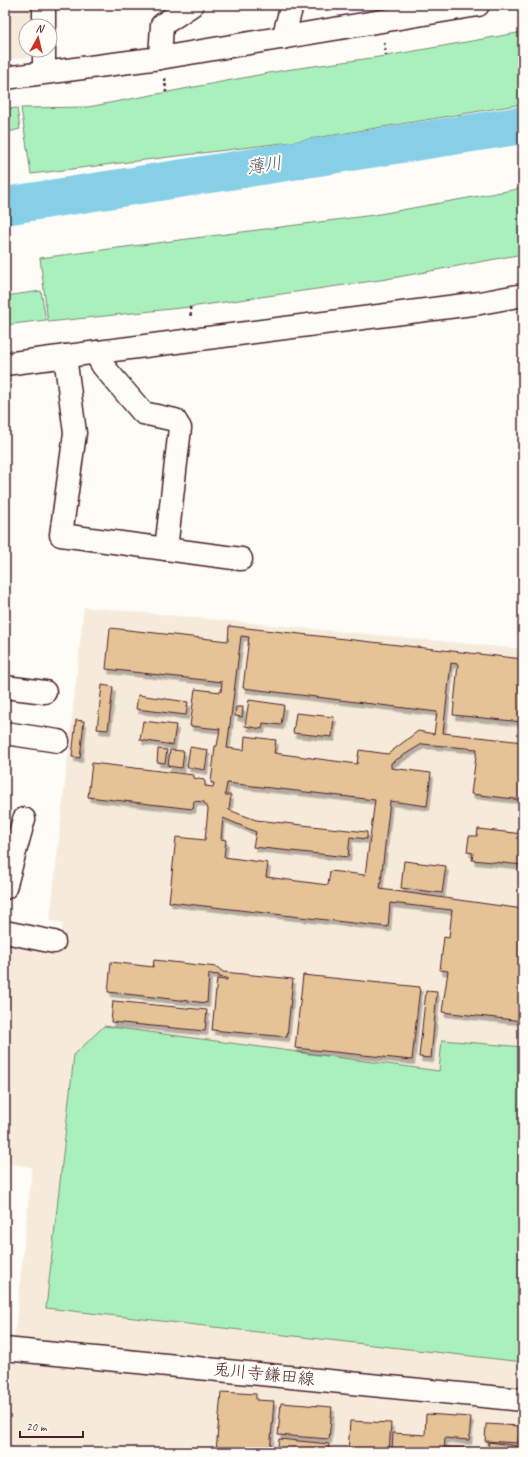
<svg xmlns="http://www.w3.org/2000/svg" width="528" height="1457" font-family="Caveat,'Klee One',sans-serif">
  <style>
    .built { fill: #f6ebda }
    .green { fill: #aaf0bc; stroke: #7a8874 }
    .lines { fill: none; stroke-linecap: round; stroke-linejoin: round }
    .river { stroke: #86cfe7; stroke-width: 38 }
    .building { fill: #e5c397; stroke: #4a1f2b; fill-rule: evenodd; filter: url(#shadow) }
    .minor-casing { stroke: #4a1f2b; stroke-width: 25 }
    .major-casing { stroke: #4a1f2b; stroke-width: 25 }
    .path { stroke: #4a1f2b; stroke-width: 2.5; stroke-dasharray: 3 3; stroke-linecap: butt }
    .minor { stroke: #fdfcf7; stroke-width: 22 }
    .major { stroke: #fdfcf7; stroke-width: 22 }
    .labels { text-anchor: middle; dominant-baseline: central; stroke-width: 4; stroke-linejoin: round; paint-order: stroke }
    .street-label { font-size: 17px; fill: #4a1f2b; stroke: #fdfcf7 }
    .water-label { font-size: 18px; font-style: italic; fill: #5c5463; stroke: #fdfcf7 }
  </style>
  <defs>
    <filter id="shadow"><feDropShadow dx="2.5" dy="4.5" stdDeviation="0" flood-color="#0004"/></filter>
  </defs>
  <rect width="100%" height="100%" fill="#fdfcf7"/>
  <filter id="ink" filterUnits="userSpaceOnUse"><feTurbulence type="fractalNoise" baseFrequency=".025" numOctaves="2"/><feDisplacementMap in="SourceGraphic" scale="8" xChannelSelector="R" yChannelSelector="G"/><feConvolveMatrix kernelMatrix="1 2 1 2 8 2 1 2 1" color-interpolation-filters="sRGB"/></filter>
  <g filter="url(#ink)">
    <!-- built -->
    <g class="built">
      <polygon points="5,5 36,5 36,26 26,26 26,50 33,50 32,57 5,60"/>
      <polygon points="84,607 523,649 523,1392 14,1341 32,1167 5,1163 5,940 33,945 32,950 57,955 63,923 50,921"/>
      <polygon points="5,1358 447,1406 523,1412 523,1452 5,1452"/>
    </g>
    <!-- green -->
    <g class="green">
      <polygon points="523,32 523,104 291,142 31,174 21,108 88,107 285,70 386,56"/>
      <polygon points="17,108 20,129 5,133 5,109"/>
      <polygon points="523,188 523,254 387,279 190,307 48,322 40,258 374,215"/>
      <polygon points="41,291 46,320 5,325 5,296"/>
      <polygon points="104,1026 439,1071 442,1040 523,1047 523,1362 46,1308 74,1055"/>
    </g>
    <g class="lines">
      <!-- river -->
      <polyline class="river" points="5,206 523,125"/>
    </g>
    <!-- building -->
    <g class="building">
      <path d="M229,626l294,33v63l-70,-7 5,-51 -7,-1 -8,70 80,9v58l-52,-6 6,-45 -55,-5 -31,19v5l40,5 -4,33 -37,-5 -10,88 143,20v112l-81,-9 6,-41 -8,-1 4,-33 5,1 3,-28 -62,-7 -2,24 -219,-25 7,-65 29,3 3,-31 -4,-7 -10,-1 -1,8 -105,-12 4,-34 102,12v3l10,2 1,2v4l8,1 1,-4h-3l4,-37h2l3,-17 -30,-3 5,-37 26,3 1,-10 -116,-13 4,-41 118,13zM241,636l8,1 -6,51 194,24 -3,22 -16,-3 -30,23 -29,-4 -2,14 -83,-11 2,-13 -31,-4 -1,14 -17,-2zM227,783l148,17 -10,75 -35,-4 -2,14 -62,-8 2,-14 -44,-6 2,-17 -5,-1 2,-21 33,14 -3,15 95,10 2,-20 17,2v-7l-111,-12 -27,-10 2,-15h-6z"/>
      <polygon points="102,685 113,687 108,730 97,729"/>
      <polygon points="138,695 188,702 186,715 136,709"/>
      <polygon points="249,700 284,705 281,725 263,723 262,729 245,726"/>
      <polygon points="236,707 243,707 242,717 235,716"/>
      <polygon points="296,713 334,717 332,737 293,733"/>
      <polygon points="76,720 84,721 80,758 72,757"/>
      <polygon points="143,721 176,725 173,745 140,740"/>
      <polygon points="190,747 208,750 205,770 187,767"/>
      <polygon points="158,749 167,750 165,763 157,762"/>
      <polygon points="170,750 184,751 182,768 168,766"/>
      <polygon points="478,829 523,834 523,865 472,860 473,853 467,852 469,836 477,836"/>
      <polygon points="404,861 446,866 442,893 401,888"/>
      <polygon points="154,960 217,967 223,972 293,979 287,1037 212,1030 217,979 227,980 227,978 219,977 219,975 209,974 207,1003 108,992 111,962 153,967"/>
      <polygon points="303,975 420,987 412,1060 295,1048"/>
      <polygon points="426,991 437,992 431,1058 419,1057"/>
      <polygon points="113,1001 207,1010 205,1031 111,1022"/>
      <polygon points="221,1392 256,1394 256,1400 274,1401 270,1452 216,1452"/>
      <polygon points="281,1403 332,1407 329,1439 278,1435"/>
      <polygon points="426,1414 471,1417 469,1440 445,1438 444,1452 392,1452 393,1433 425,1435"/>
      <polygon points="350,1421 391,1423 389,1452 348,1452"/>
      <polygon points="486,1424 519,1426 518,1443 485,1441"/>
      <polygon points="279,1439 329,1444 328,1452 277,1452"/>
      <polygon points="489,1442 517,1446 516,1452 487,1452"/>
      <polygon points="446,1447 471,1448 471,1452 446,1452"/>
    </g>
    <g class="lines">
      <!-- minor casing -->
      <g class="minor-casing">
        <g id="minor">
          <polyline points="44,5 44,26"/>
          <polyline points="283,38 292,5"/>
          <polyline points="44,50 44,72"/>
          <polyline points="160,58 162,25 192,5"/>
          <polyline points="5,78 160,58 478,5"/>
          <polyline points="98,352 100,361 103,366 143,413 175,420 180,428 166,549"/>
          <polyline points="65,356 75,433 61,535 241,559"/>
          <polyline points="5,364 480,303 523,295"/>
          <polyline points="5,687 45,692"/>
          <polyline points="5,733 58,741"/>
          <polyline points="5,888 24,819"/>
          <polyline points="5,932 54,942"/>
        </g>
      </g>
      <!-- major casing -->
      <g class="major-casing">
        <polyline id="major" points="5,1349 523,1400"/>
      </g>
      <!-- path -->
      <g class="path">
        <polyline points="384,42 386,56"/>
        <polyline points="165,78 166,92"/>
        <polyline points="190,307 191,319"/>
      </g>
      <!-- minor -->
      <use href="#minor" class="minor"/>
      <!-- major -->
      <use href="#major" class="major"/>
    </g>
  </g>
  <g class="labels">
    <!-- street labels -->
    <g class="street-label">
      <text transform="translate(264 1374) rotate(6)">兎川寺鎌田線</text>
    </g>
    <!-- water labels -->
    <g class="water-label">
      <text transform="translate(264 165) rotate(-9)">薄川</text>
    </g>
  </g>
  <!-- margin -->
  <rect width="528" height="1457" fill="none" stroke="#fdfcf7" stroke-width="20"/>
  <rect x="10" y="10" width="508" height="1437" fill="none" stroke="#4a1f2b" stroke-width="1.5" filter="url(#ink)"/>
  <!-- north arrow -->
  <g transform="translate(38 38) rotate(8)"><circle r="19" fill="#fdfcf7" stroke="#b5a4a5"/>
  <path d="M0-3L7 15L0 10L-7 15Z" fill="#c8321e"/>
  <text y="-6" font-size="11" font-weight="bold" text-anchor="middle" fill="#4a1f2b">N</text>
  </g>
  <!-- scale -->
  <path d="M20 1431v6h63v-6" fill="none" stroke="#4a1f2b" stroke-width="2"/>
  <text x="26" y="1431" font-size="12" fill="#4a1f2b" stroke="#fdfcf7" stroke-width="3" paint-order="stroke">20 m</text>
</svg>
